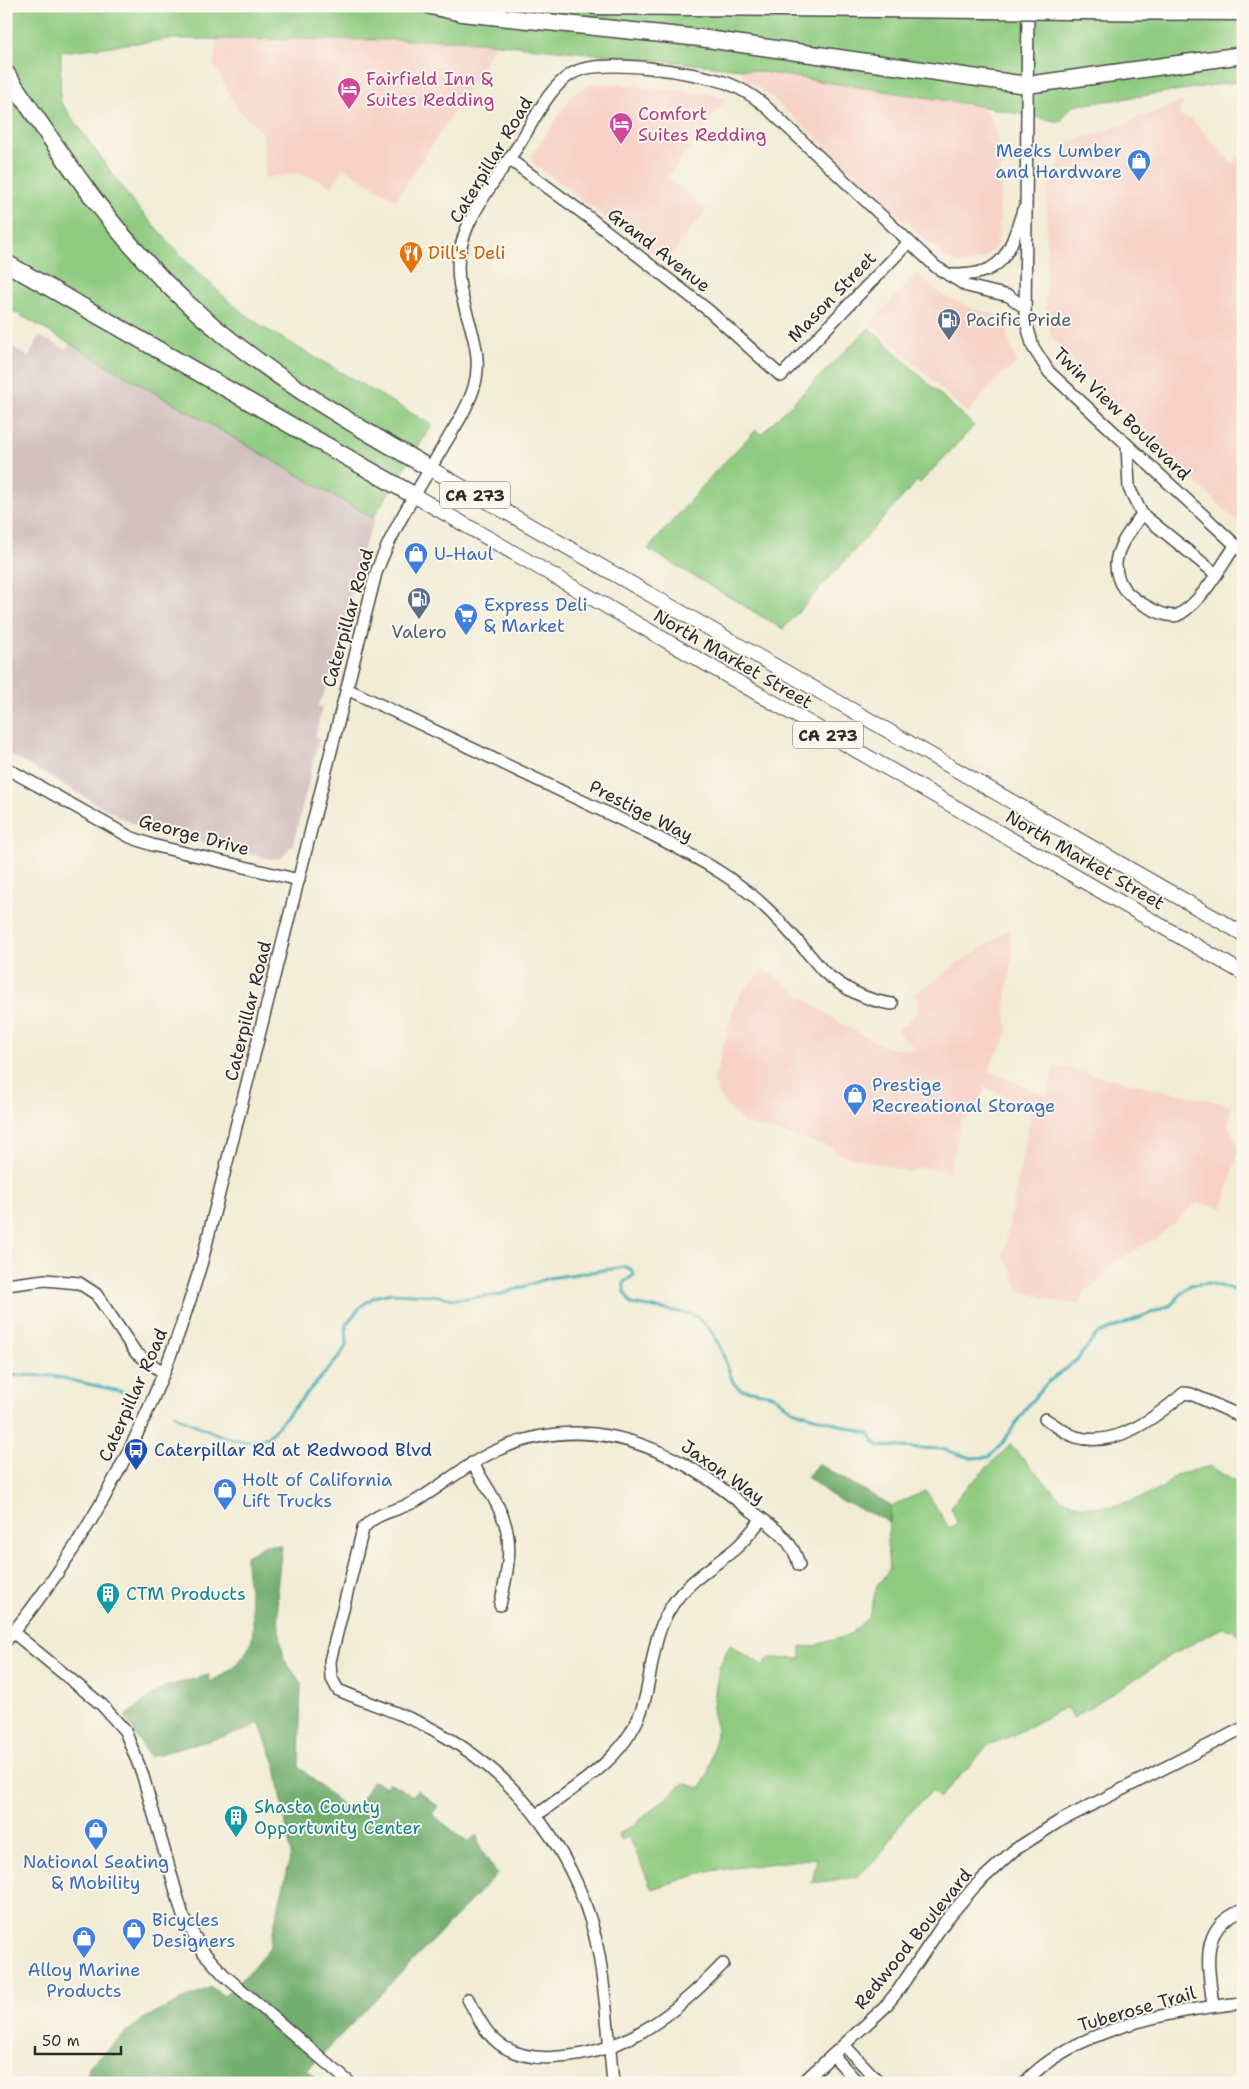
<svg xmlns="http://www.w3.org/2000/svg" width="1249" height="2089" font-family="'Shantell Sans',sans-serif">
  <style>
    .built { fill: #f7d1c7 }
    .industrial { fill: #d2bfc0 }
    .green { fill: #8ecb80; stroke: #5c7b56 }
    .forest { fill: #72af6e; stroke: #4e6d4c }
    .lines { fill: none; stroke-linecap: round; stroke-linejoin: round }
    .stream { stroke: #3eafb7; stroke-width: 3 }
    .minor-casing { stroke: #494844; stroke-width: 14 }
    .major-casing { stroke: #494844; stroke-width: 16 }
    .highway-casing { stroke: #494844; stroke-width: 19 }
    .minor { stroke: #fff; stroke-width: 11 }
    .major { stroke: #fff; stroke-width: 14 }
    .highway { stroke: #fff; stroke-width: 16 }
    .highway-bridge-casing { stroke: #494844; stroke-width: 19; stroke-linecap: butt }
    .highway-bridge { stroke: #fff; stroke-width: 16 }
    .labels { text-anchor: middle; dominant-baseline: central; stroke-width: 4; stroke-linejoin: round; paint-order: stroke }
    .shield { fill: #fbf7ec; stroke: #696865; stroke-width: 1 }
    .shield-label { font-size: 16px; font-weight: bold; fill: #2b2b2b }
    .hotel-label { font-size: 18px; fill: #b23c85; stroke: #fbf7ec; text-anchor: start }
    .shop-label { font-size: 18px; fill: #366cbe; stroke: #fbf7ec; text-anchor: start }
    .street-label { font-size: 18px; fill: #2b2b2b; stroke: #fbf7ec }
    .food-label { font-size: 18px; fill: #c56008; stroke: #fbf7ec; text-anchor: start }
    .service-label { font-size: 18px; fill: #4e5e75; stroke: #fbf7ec; text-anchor: start }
    .transit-label { font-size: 18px; fill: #164399; stroke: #fbf7ec; text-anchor: start }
    .culture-label { font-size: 18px; fill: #0d838f; stroke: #fbf7ec; text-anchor: start }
  </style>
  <rect width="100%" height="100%" fill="#fbf7ec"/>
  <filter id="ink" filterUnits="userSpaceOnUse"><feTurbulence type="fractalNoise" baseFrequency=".02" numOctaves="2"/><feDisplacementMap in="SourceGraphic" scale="10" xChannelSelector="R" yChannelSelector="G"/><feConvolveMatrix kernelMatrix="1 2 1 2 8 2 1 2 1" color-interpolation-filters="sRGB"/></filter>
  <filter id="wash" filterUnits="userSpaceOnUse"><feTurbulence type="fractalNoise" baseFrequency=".0096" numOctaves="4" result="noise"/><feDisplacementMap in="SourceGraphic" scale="20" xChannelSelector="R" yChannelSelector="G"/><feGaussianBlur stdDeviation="1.12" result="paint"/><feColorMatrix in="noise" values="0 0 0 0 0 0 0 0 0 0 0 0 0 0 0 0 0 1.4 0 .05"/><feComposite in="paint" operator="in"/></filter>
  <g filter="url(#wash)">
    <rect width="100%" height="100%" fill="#f2ecd5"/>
    <!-- built -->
    <g class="built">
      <polygon points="216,38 459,40 495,43 477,76 396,200 343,167 332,187 315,178 297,173 265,178 263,134 237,109 214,65"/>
      <polygon points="743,69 975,105 987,112 992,120 1001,158 999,233 995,248 983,259 972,263 960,264 944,257 773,98 742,76"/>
      <polygon points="603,83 710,94 726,99 667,178 707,209 665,263 533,163 532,155 573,94 591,84"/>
      <polygon points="1184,101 1178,115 1191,119 1232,163 1243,153 1243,527 1089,382 1052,337 1046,317 1047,188 1070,140 1090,136"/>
      <polygon points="917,273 945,298 947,297 973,309 994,315 1008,330 1009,333 1006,334 1017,363 1002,375 967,413 871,323"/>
      <polygon points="1009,929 1013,953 1005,1004 1008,1029 1003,1045 994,1057 990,1072 1047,1096 1054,1066 1231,1105 1228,1125 1239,1148 1223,1208 1197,1203 1158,1237 1110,1265 1100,1281 1088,1289 1080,1303 1075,1304 1050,1300 1018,1290 1012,1271 1003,1257 1030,1118 1029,1109 1023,1103 985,1087 975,1115 961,1120 949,1174 921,1167 909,1172 836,1153 831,1147 744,1123 727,1105 719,1095 714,1080 733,1010 742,991 764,969 841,1024 888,1048 914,1050 915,1048 898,1033 897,1029 909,1023 909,1020 917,1012 918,1001 914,994"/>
    </g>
    <!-- industrial -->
    <polygon class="industrial" points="39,336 66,349 70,343 375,519 363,549 331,679 318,706 322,707 315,738 319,739 293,845 281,858 270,859 142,827 122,818 6,752 6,343 29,357"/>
    <!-- green -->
    <g class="green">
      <polygon points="6,6 1243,6 1243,81 1072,106 1060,122 975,105 743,69 459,40 170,39 61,52 60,101 131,200 186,261 231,303 261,326 432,425 373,518 6,307"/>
      <polygon points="869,328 974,426 920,483 917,481 783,629 648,549 715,472 756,430 761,434"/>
      <polygon points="1010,1445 1061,1499 1085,1507 1114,1506 1146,1496 1163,1487 1176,1475 1210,1466 1243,1487 1243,1642 1233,1630 1222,1628 1169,1656 1157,1665 1073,1718 1066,1707 1009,1737 990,1744 939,1798 932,1791 903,1820 880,1856 856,1877 812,1883 817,1858 709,1871 652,1889 629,1836 622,1840 618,1834 634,1825 684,1783 700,1788 708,1775 717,1729 712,1712 719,1667 730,1645 762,1665 770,1658 801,1659 801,1646 810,1647 849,1635 869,1617 877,1586 889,1570 887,1542 891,1506 926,1491 949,1528 957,1523 951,1507 962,1492"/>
    </g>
    <!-- forest -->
    <g class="forest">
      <polygon points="818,1464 891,1506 890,1522 835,1498 807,1477"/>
      <path d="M266,1545h16l-5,44 2,40 5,30 17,24 -2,84 53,47 21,-33 13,6 3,-5 24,14 4,-6 21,16 -6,8 35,28 10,-7 3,13 17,26 -190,196 14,13h-236l5,-18 52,-46 69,-32 13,9 24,-23 21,-25 22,-94 -15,-87 -17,-44 -15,8 -95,26 -24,-41 39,-29 45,-12 1,7c67,-35 36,-68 36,-126z"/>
    </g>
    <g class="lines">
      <!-- stream -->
      <g class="stream">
        <polyline points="6,1375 53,1376 128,1393"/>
        <path d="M175,1414c6,6 13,8 21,11 24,10 46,23 72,12l72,-81 7,-12 -1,-19 15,-19 13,-9 17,-4 42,2 22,4 44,-4 50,-17 76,-11 7,3 2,5 -10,7v9l7,13 60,10c27,12 32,45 43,70l6,5 33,6 19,15 77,24 9,12 64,3 29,9 18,-1 13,-13 27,-40 18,-21 31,-24 18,-24 75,-30 19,-20 19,-2 26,7 8,-6"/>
      </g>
    </g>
  </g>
  <g filter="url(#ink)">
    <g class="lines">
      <!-- minor casing -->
      <g class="minor-casing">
        <g id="minor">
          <polyline points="1028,6 1025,318 1033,347 1049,372 1243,552"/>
          <polyline points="509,159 591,219 708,310 781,376 908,243"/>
          <path d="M949,275c54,1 59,-18 74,-65"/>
          <path d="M1127,445l2,43 13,26c-10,15 -25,31 -26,50 0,8 3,18 8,25 9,11 44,33 56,25 24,-15 40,-46 55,-68"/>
          <polyline points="1142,514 1216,574"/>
          <path d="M347,689l300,143c40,21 84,42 117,74 22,20 41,44 60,66 21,17 40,28 68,32"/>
          <polyline points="6,768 130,837 152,845 299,880"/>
          <polyline points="6,1285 45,1280 79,1283 96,1294 136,1353 164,1373"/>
          <path d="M1045,1419c10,6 20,14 31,18 39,12 80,-20 108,-44l7,1 52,23"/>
          <path d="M472,1463c38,60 45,70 28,142"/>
          <polyline points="14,1633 102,1705 125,1731 142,1773 183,1916 204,1953 224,1975 350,2083"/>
          <path d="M6,1641c92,-111 156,-242 196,-380l174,-688c17,-46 44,-86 68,-128 11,-18 24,-38 30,-58 14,-46 -22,-86 -15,-131 2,-11 5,-22 10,-33 13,-27 32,-52 49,-77 15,-23 30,-59 55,-73 28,-16 122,-1 154,10 13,5 25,12 36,21l173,163 31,19 42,10 16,12"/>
          <path d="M537,1815c45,-34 97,-61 109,-121 7,-31 8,-63 27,-90 16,-24 42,-38 63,-56 9,-8 17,-19 25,-28"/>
          <path d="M468,1999c9,17 19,38 36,48 17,10 36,12 55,10 68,-4 118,-45 164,-93"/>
          <path d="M1213,2006c-4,-38 -16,-79 30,-96"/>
          <polyline points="844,2045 880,2083"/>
          <polyline points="833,2055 858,2083"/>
          <path d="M613,2083c-4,-42 -7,-87 -14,-128 -18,-96 -79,-179 -165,-225 -29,-16 -61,-25 -91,-38l-5,-2 -7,-13 -1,-16 33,-132c12,-17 35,-18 53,-28 26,-15 49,-36 77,-49 89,-42 173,-9 245,49 24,19 54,33 61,64"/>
          <polyline points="802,2083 884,2008 897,1992 946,1920 975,1886 1013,1851 1058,1822 1243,1728"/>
          <path d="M1024,2083c50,-54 148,-73 219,-80"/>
        </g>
      </g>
      <!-- major casing -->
      <g class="major-casing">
        <g id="major">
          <polyline points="431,469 1243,934"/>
          <polyline points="415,496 1243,973"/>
        </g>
      </g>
      <!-- highway casing -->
      <g class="highway-casing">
        <g id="highway">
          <polyline points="431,6 462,13 700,38 1027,85 1243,55"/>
          <polyline points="595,6 985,10"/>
          <polyline points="1071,11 1243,12"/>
          <path d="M6,73c55,81 109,165 182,231 73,67 157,116 243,165"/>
          <polyline points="6,263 415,496"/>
        </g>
      </g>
      <!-- minor -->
      <use href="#minor" class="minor"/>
      <!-- major -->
      <use href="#major" class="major"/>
      <!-- highway -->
      <use href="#highway" class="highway"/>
      <!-- highway-bridge casing -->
      <g class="highway-bridge-casing">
        <polyline id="highway-bridge" points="985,10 1071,11"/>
      </g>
      <!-- highway-bridge -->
      <use href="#highway-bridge" class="highway-bridge"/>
    </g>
  </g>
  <!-- icons -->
  <defs>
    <g id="hotel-pin" transform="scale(1.25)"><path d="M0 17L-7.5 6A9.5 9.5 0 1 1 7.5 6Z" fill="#d1479c" stroke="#fbf7ec"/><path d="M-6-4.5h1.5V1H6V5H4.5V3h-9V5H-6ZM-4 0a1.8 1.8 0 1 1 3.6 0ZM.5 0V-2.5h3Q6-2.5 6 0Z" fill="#fff"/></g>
    <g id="shop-pin" transform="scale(1.25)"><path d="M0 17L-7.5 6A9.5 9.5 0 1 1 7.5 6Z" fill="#3f7fe0" stroke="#fbf7ec"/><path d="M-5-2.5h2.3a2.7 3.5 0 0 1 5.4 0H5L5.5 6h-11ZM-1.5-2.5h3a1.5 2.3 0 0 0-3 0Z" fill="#fff"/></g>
    <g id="restaurant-pin" transform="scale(1.25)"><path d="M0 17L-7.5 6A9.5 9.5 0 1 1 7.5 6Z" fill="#e8710a" stroke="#fbf7ec"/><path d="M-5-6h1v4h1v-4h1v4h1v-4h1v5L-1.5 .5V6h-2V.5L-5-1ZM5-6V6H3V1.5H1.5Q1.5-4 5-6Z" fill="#fff"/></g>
    <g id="fuel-pin" transform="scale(1.25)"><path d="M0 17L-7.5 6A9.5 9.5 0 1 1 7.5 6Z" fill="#5c6f8a" stroke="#fbf7ec"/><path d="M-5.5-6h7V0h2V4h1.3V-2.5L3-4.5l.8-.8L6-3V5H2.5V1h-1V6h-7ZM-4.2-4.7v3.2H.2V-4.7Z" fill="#fff"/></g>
    <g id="supermarket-pin" transform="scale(1.25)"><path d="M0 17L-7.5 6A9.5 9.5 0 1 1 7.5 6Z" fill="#3f7fe0" stroke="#fbf7ec"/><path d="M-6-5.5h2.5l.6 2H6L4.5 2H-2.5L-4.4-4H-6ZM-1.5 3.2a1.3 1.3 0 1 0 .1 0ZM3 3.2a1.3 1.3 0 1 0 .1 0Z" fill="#fff"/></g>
    <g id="bus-pin" transform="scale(1.25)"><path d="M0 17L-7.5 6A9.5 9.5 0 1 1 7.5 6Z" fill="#1a4fb4" stroke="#fbf7ec"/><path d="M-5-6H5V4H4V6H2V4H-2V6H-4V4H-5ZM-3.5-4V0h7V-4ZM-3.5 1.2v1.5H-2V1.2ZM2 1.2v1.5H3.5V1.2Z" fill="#fff"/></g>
    <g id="building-pin" transform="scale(1.25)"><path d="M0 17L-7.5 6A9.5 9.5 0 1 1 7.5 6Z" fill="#0f9aa8" stroke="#fbf7ec"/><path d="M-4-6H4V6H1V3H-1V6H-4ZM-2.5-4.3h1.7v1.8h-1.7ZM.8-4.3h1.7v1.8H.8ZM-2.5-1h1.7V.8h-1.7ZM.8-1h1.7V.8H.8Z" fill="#fff"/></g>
  </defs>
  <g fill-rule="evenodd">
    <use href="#hotel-pin" x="349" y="89"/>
    <use href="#hotel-pin" x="621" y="124"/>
    <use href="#shop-pin" x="1139" y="161"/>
    <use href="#restaurant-pin" x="411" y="253"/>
    <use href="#fuel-pin" x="949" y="320"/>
    <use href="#shop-pin" x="416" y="554"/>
    <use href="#fuel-pin" x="419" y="599"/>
    <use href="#supermarket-pin" x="466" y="615"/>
    <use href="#shop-pin" x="855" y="1095"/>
    <use href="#bus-pin" x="136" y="1450"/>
    <use href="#shop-pin" x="225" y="1490"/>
    <use href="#building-pin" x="108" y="1594"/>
    <use href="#building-pin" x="236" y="1817"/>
    <use href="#shop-pin" x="96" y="1830"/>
    <use href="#shop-pin" x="134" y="1930"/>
    <use href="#shop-pin" x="84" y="1938"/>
  </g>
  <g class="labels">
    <!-- shield labels -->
    <g class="shield">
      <rect x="440" y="481.5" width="70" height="27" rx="4"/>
      <rect x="793" y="721.5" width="70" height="27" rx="4"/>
    </g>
    <g class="shield-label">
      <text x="475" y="495">CA 273</text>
      <text x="828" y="735">CA 273</text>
    </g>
    <!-- hotel labels -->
    <g class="hotel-label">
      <text x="366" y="79">Fairfield Inn &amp;<tspan x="366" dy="21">Suites Redding</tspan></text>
      <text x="638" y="114">Comfort<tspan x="638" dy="21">Suites Redding</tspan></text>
    </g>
    <!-- shop labels -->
    <g class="shop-label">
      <text x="1122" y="151" text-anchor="end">Meeks Lumber<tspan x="1122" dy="21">and Hardware</tspan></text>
      <text x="434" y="554">U-Haul</text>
      <text x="484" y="605">Express Deli<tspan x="484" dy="21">&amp; Market</tspan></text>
      <text x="872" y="1085">Prestige<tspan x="872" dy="21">Recreational Storage</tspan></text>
      <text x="242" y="1480">Holt of California<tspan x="242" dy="21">Lift Trucks</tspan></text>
      <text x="96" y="1862" text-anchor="middle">National Seating<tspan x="96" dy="21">&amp; Mobility</tspan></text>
      <text x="152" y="1920">Bicycles<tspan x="152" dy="21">Designers</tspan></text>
      <text x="84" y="1970" text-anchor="middle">Alloy Marine<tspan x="84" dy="21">Products</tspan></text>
    </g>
    <!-- street labels -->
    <g class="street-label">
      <text transform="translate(491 160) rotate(-59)">Caterpillar Road</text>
      <text transform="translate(659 250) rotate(38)">Grand Avenue</text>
      <text transform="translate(832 297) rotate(-46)">Mason Street</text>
      <text transform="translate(1122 414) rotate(44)">Twin View Boulevard</text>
      <text transform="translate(348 618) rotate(-74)">Caterpillar Road</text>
      <text transform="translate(733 659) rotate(30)">North Market Street</text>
      <text transform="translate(641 811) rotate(27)">Prestige Way</text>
      <text transform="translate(194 835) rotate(15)">George Drive</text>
      <text transform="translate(1085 860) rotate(30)">North Market Street</text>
      <text transform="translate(248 1011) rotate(-76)">Caterpillar Road</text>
      <text transform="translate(133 1395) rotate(-66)">Caterpillar Road</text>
      <text transform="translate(723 1472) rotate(35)">Jaxon Way</text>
      <text transform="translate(913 1939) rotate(-51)">Redwood Boulevard</text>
      <text transform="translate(1137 2009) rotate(-16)">Tuberose Trail</text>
    </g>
    <!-- food labels -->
    <g class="food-label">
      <text x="428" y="253">Dill's Deli</text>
    </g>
    <!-- service labels -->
    <g class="service-label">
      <text x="966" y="320">Pacific Pride</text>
      <text x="419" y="632" text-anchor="middle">Valero</text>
    </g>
    <!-- transit labels -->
    <g class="transit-label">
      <text x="154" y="1450">Caterpillar Rd at Redwood Blvd</text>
    </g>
    <!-- culture labels -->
    <g class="culture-label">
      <text x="126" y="1594">CTM Products</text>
      <text x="254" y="1807">Shasta County<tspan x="254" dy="21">Opportunity Center</tspan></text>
    </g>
  </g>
  <!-- margin -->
  <rect width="1249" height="2089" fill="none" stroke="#fbf7ec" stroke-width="25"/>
  <!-- scale -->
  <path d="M35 2046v8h86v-8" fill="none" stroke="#2b2b2b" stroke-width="2.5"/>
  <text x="42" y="2046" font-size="15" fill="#2b2b2b" stroke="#fbf7ec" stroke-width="4" paint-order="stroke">50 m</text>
</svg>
